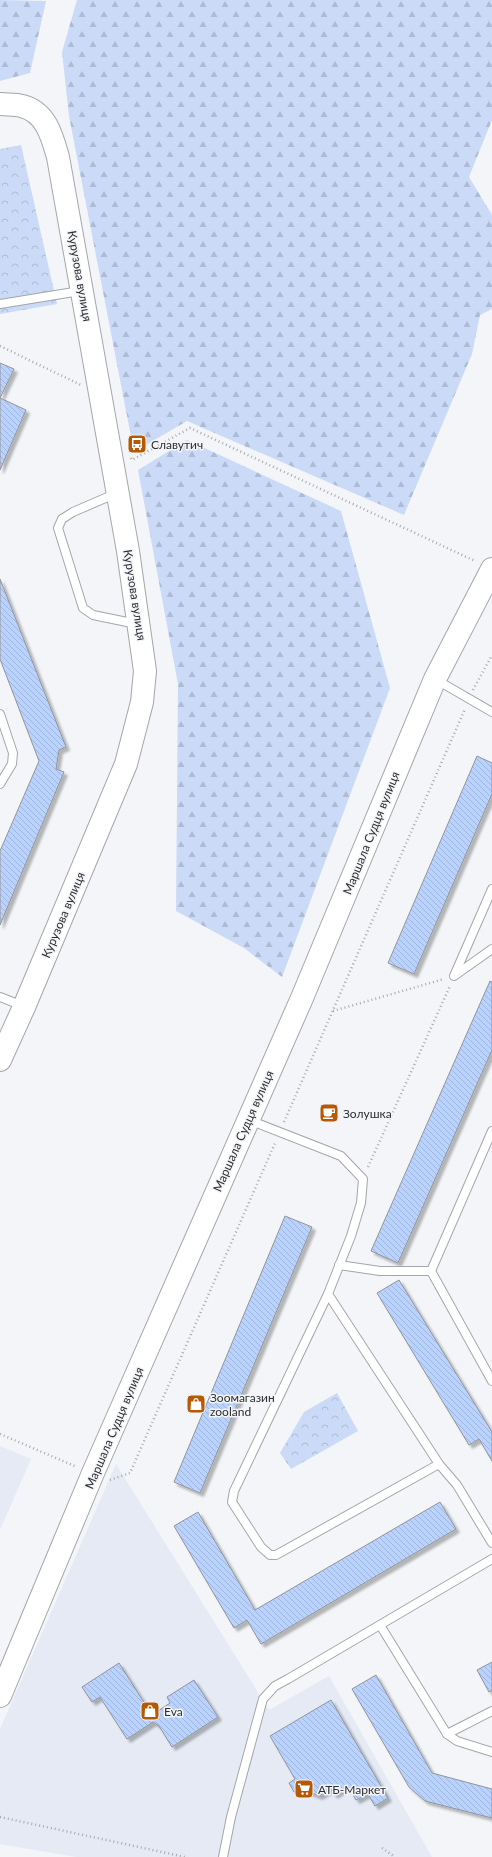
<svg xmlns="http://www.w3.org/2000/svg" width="492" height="1857" font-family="Lato,sans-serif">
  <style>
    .built { fill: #e5eaf4 }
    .forest { fill: url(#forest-firs) }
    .park { fill: url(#park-crowns) }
    .building { fill: url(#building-back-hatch); stroke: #939497; filter: url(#shadow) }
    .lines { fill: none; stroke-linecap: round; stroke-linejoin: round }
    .lane-casing { stroke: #a4a6a9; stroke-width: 10 }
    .secondary-casing { stroke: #a4a6a9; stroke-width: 24 }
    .path { stroke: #a8a9ab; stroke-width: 2.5; stroke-dasharray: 1 3; stroke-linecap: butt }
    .lane { stroke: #fff; stroke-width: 8 }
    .secondary { stroke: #fff; stroke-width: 22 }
    .labels { text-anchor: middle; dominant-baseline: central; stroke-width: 3; stroke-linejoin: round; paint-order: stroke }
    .street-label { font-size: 12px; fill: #2d2d2f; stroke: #f3f5f8 }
    .poi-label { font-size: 12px; fill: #2d2d2f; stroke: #f3f5f8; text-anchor: start }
  </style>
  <defs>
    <pattern id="forest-firs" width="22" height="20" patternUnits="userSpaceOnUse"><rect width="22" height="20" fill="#cadaf7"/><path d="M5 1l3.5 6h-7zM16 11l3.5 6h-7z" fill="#aebbd4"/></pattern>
    <pattern id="park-crowns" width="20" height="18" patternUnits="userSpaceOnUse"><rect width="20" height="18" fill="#cadaf7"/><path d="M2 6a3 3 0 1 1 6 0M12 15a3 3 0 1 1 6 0" fill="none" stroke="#aebbd4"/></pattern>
    <pattern id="building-back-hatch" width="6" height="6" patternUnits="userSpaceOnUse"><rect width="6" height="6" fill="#b9d2ff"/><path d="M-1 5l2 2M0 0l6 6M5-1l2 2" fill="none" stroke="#9fb5db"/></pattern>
    <filter id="shadow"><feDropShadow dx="3.5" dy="3.5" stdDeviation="1" flood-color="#0004"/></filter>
  </defs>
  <rect width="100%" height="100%" fill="#f3f5f8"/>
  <!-- built -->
  <g class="built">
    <polygon points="0,1446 31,1459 0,1530"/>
    <polygon points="116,1464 269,1710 329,1676 432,1857 76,1857 0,1844 0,1729"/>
  </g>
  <!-- forest -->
  <g class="forest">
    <polygon points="0,0 46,1 30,73 0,81"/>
    <polygon points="77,0 492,0 492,120 469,177 492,215 492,309 480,315 472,354 404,515 187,421 134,452 69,116 62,52"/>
    <polygon points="187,440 341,511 390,688 282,977 244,948 176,911 178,684 138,470"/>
  </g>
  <!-- park -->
  <g class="park">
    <polygon points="21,145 57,304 0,314 0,149"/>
    <polygon points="337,1393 358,1431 291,1469 280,1453 304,1412"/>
  </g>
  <!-- building -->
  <g class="building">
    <polygon points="0,363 14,369 0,398"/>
    <polygon points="0,398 26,410 0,470"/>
    <polygon points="0,579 66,747 59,750 56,769 64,772 0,925 0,851 39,761 0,659"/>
    <polygon points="477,756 492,763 492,794 414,974 388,963"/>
    <polygon points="490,981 492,982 492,1050 398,1263 371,1251"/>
    <polygon points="285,1216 312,1227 200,1493 174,1482"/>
    <polygon points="399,1280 492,1432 492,1461 479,1439 469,1445 377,1293"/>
    <polygon points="440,1502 456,1529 261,1644 247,1620 234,1628 174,1526 198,1512 255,1610"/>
    <polygon points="492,1662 492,1690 489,1692 477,1670"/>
    <polygon points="119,1663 152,1715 170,1703 167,1697 194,1680 218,1717 172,1747 159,1726 153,1722 127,1739 100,1697 92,1702 82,1687"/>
    <polygon points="376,1675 432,1773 492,1789 492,1818 425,1801 409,1787 352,1689"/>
    <polygon points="331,1700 388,1798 375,1806 368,1794 356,1800 348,1786 334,1795 331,1789 319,1796 300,1788 294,1792 289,1783 295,1779 270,1736"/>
  </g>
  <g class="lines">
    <!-- lane casing -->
    <g class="lane-casing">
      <g id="lane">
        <polyline points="0,304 80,291"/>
        <polyline points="117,493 73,512 62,519 58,528 83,608 93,615 137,624"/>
        <polyline points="435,679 492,712"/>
        <polyline points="0,714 13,753 12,764 0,784"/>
        <polyline points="492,889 454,976 492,949"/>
        <polyline points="0,997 23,1006"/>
        <polyline points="249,1120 341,1156 363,1179 361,1203 351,1236 328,1294"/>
        <polyline points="492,1131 431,1271 492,1381"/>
        <polyline points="339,1265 380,1271 431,1271"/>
        <polyline points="439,1464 276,1555 270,1555 261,1547 232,1502 234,1491 328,1294 439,1464 457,1485 492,1543"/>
        <polyline points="380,1625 447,1734 457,1741 492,1752"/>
        <polyline points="447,1734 492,1711"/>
        <polyline points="223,1857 231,1817 263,1699 275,1686 288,1679 492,1559"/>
      </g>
    </g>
    <!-- secondary casing -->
    <g class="secondary-casing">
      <g id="secondary">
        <path d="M0,104c7,1 15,0 22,2 24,6 30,30 36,51l70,394 17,120 -3,31 -16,62 -102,243 -24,53"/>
        <polyline points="0,1696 93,1473 302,998 435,679 492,569"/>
      </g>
    </g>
    <!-- path -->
    <g class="path">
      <polyline points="0,346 81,385"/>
      <polyline points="131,458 132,460 190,428 475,561"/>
      <polyline points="473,690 492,655"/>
      <polyline points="333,1011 444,979"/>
      <polyline points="284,1122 465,709"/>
      <polyline points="368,1167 450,986"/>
      <polyline points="0,1434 77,1467"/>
      <polyline points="110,1480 130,1473 276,1141"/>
      <polyline points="0,1817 185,1857"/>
      <polyline points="382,1848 395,1857"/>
    </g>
    <!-- lane -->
    <use href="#lane" class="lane"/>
    <!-- secondary -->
    <use href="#secondary" class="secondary"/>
  </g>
  <!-- icons -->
  <defs>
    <g id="bus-square" transform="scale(1)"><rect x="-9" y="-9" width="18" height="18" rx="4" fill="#b65804" stroke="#f3f5f8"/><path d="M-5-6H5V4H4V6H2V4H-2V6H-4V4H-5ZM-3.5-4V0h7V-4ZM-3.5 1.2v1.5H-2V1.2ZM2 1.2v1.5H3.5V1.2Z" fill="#fff"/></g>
    <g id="cafe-square" transform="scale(1)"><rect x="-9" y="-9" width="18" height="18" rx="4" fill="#b65804" stroke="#f3f5f8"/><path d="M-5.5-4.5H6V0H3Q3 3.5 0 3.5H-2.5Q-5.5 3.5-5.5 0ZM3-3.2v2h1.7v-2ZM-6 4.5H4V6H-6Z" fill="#fff"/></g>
    <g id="shop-square" transform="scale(1)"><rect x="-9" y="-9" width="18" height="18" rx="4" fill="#b65804" stroke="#f3f5f8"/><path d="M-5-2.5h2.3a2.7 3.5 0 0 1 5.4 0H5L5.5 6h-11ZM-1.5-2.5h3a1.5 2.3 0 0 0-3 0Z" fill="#fff"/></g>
    <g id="supermarket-square" transform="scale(1)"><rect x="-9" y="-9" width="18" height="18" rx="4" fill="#b65804" stroke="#f3f5f8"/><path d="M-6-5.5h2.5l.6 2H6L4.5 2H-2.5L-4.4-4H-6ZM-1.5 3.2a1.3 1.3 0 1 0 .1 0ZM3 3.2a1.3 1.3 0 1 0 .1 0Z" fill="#fff"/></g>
  </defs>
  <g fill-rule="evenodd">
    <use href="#bus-square" x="137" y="444"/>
    <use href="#cafe-square" x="329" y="1113"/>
    <use href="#shop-square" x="196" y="1404"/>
    <use href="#shop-square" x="150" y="1711"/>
    <use href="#supermarket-square" x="304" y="1789"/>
  </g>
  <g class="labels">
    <!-- street labels -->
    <g class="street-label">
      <text transform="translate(80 276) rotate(80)">Курузова вулиця</text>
      <text transform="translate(135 595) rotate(81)">Курузова вулиця</text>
      <text transform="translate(371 833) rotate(-68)">Маршала Судця вулиця</text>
      <text transform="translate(63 915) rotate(-67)">Курузова вулиця</text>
      <text transform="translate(243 1131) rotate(-66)">Маршала Судця вулиця</text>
      <text transform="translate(114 1428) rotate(-67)">Маршала Судця вулиця</text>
    </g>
    <!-- poi labels -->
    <g class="poi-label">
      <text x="151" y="444">Славутич</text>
      <text x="343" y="1113">Золушка</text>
      <text x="210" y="1397">Зоомагазин<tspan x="210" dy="14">zooland</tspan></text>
      <text x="164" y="1711">Eva</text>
      <text x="318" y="1789">АТБ-Маркет</text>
    </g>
  </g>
</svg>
